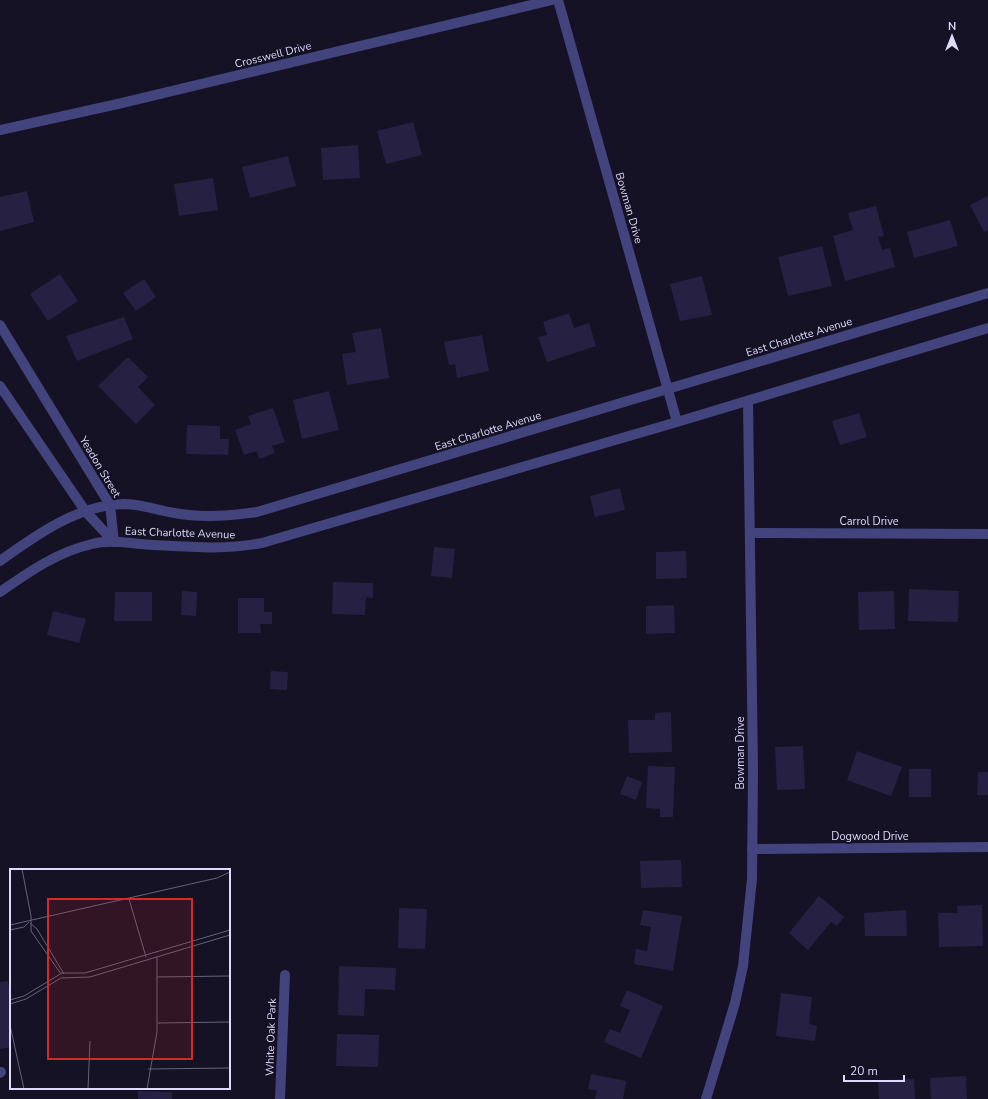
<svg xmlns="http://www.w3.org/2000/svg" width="988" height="1099" font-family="'Nunito Sans',sans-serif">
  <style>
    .building { fill: #262143 }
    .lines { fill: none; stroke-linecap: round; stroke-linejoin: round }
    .minor { stroke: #43437d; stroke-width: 10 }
    .labels { text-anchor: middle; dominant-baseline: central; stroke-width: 4; stroke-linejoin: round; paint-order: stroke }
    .street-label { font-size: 11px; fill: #dddafa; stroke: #141224 }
    .inset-road { fill: none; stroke: #64627a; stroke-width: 1 }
    .view { fill: #d62828; fill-opacity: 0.15; stroke: #d62828; stroke-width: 2 }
    .inset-edge { fill: none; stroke: #dddafa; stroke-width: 2 }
  </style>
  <rect width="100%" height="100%" fill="#141224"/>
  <!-- building -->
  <g class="building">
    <polygon points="413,122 422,155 386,164 377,131"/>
    <polygon points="358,145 360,178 323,180 321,148"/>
    <polygon points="288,156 296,186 250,198 242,167"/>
    <polygon points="213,178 218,210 179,216 174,184"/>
    <polygon points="27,191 34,222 0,231 0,197"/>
    <polygon points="988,196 988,230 984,232 970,205"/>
    <polygon points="876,206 884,236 878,237 882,250 890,248 895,267 845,281 833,236 853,230 848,213"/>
    <polygon points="950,220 958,246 914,258 907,232"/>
    <polygon points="822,246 832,286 788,296 778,257"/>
    <polygon points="60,274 78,301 48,321 30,294"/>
    <polygon points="702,276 712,315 680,321 670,284"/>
    <polygon points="144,279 156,297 136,311 123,293"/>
    <polygon points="569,313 574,328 589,323 596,346 547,362 538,337 547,335 543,322"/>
    <polygon points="124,317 133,339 77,361 66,336"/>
    <polygon points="381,328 389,378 347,385 342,354 356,352 352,333"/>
    <polygon points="482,335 489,371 457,378 455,364 449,365 444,342"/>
    <polygon points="128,357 148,377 138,387 155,405 136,424 98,386"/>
    <polygon points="329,391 339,430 302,439 293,400"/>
    <polygon points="273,408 285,442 272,446 275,453 259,459 257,451 244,455 235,430 251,424 248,416"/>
    <polygon points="859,413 867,437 840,445 832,421"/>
    <polygon points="187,425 220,426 220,439 229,439 228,455 186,454"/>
    <polygon points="620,488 625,510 595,517 590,496"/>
    <polygon points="434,547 455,549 452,578 431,576"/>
    <polygon points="686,551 687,578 656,579 656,552"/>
    <polygon points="333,582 373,583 373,598 366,597 365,615 332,614"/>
    <polygon points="909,589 959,591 958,622 908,621"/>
    <polygon points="182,591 197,592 196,616 181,615"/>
    <polygon points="894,591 895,629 859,630 858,592"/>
    <polygon points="115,592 152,592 152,621 114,621"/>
    <polygon points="238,598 264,598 264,612 272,612 272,624 260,624 261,633 238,633"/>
    <polygon points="674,605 675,633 646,634 646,606"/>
    <polygon points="53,611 86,619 79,643 47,635"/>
    <polygon points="271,671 288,672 287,690 270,689"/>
    <polygon points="671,712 672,752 629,753 628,720 655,720 655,713"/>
    <polygon points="803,746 805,789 777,790 775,747"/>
    <polygon points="857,751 902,767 891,796 847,780"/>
    <polygon points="648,766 675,767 673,817 660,817 660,809 646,808"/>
    <rect x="909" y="769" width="22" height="28"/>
    <polygon points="978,772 988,772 988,795 977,795"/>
    <polygon points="627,776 642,782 636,800 620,794"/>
    <polygon points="681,860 682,887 641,888 640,861"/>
    <polygon points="819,896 844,917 837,926 831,922 808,950 789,933"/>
    <polygon points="982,905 983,946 939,947 938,913 958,913 957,906"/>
    <polygon points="399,908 427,909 425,949 398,948"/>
    <polygon points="643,910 682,916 673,971 634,964 636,949 647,951 651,927 640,925"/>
    <polygon points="906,910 907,936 865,936 864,913"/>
    <polygon points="339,966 396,968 395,990 365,989 364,1016 338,1015"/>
    <polygon points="8,981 11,1001 11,1047 0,1049 0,982"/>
    <polygon points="627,990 663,1006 641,1058 604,1042 610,1029 620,1033 630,1010 620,1006"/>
    <polygon points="781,993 812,997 809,1024 817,1026 815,1041 776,1036"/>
    <polygon points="337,1034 379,1035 378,1067 336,1066"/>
    <polygon points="591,1074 626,1081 623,1099 595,1099 597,1091 588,1089"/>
    <polygon points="966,1076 967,1099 931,1099 930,1078"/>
    <polygon points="914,1079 915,1099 879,1099 878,1080"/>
    <polygon points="138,1091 172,1092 172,1099 138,1099"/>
  </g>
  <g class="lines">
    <!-- minor -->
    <g class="minor">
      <polyline points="558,0 677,422"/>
      <polyline points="0,130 122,103 552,0"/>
      <polyline points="0,325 110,505 114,542"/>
      <polyline points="0,386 86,512 114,542"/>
      <polyline points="750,533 988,534"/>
      <path d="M0,561c36,-26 78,-56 123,-57 18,0 34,6 51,9 27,5 56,3 83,-1l731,-219"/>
      <path d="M0,592c29,-20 57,-40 92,-48 19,-5 41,0 61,1 37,2 72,5 109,-2l415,-121 311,-94"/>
      <polyline points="752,849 988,847"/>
      <polyline points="0,1073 1,1072"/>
      <polyline points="280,1099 285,975"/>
      <polyline points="706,1099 735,1003 743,966 752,879 753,770 748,401"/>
    </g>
  </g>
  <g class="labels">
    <!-- street labels -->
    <g class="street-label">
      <text transform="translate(273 55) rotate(-14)">Crosswell Drive</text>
      <text transform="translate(629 208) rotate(74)">Bowman Drive</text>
      <text transform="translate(799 337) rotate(-17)">East Charlotte Avenue</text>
      <text transform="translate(488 431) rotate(-17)">East Charlotte Avenue</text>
      <text transform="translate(100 467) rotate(59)">Yeadon Street</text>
      <text x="869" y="521">Carrol Drive</text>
      <text transform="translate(180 533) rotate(2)">East Charlotte Avenue</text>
      <text transform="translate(740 753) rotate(-90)">Bowman Drive</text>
      <text x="870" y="836">Dogwood Drive</text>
      <text transform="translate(271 1037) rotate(-88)">White Oak Park</text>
    </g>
  </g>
  <!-- overview -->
  <g transform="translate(10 869)">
    <rect width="220" height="220" fill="#141224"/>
    <path class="inset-road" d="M12,0l9,47v15l30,43M119,30l17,58M20,54l7,6 27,45M0,56l207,-47 13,-6M0,61l14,-3 5,-5M147,108l73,-1M0,131l14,-4 38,-23h23l145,-43M0,135l16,-5 35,-21 29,-1 140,-42M148,154l72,-1M0,156l14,64M138,200l82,-1M78,220l2,-48M137,220l10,-57v-75"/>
    <path class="view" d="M38,30h144v160h-144z"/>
    <rect width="220" height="220" class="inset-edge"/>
  </g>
  <!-- north arrow -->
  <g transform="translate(952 36)" stroke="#141224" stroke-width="3" paint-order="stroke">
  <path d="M0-3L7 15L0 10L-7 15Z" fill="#dddafa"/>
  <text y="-6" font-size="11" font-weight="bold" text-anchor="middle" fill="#dddafa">N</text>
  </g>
  <!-- scale -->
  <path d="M844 1075v6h60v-6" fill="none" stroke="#dddafa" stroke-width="2"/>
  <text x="850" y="1075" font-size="12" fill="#dddafa" stroke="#141224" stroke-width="3" paint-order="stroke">20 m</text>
</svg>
